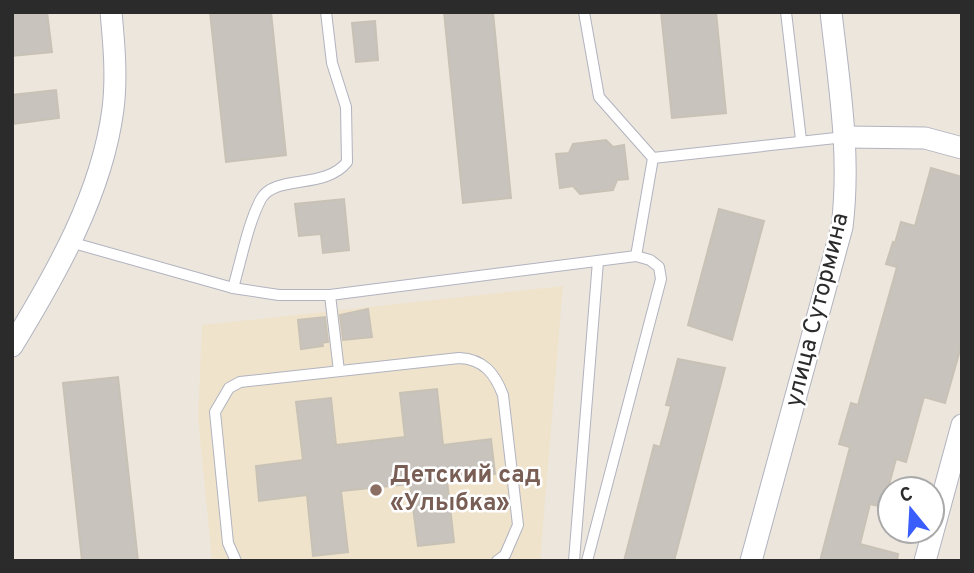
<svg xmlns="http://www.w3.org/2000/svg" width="974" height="573" font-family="Overpass,sans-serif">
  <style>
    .education { fill: #efe3cc }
    .building { fill: #c8c3bc; stroke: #c8c2b6; stroke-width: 2 }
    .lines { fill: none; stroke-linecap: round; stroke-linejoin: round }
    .service-casing { stroke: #b1b3bf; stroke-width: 12 }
    .minor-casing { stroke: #b1b3bf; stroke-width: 23 }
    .service { stroke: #fff; stroke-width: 10 }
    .minor { stroke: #fff; stroke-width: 21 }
    .education-dot { fill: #8d6e63; stroke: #fff; stroke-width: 2.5 }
    .labels { text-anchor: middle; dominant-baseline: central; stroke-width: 5; stroke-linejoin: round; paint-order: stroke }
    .street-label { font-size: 24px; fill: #2b2b2b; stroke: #fff }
    .education-label { font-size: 24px; font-weight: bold; fill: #785e54; stroke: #fff; text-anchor: start }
  </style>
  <rect width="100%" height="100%" fill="#ede6dd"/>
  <!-- education -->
  <polygon class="education" points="563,286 540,561 212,561 198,418 202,325"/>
  <!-- building -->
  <g class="building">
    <polygon points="12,12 47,12 52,52 12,56"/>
    <polygon points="210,12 271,12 286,155 226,162"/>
    <polygon points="444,12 493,12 511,198 463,203"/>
    <polygon points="661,12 716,12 726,113 672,118"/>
    <polygon points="375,21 378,60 356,62 352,23"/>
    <polygon points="56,90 59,118 12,124 12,95"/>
    <polygon points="606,140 613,147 624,145 628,179 617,180 613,190 580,194 573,186 560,188 556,154 569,153 573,144"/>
    <polygon points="931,168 962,177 962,343 945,403 924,397 906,462 896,459 883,507 870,504 860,544 898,554 897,561 820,561 850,447 839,444 851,403 858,405 897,267 886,264 893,242 895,243 901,222 915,226"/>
    <polygon points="344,199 349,250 323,253 321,234 299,236 295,204"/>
    <polygon points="719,209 764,221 732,340 688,325"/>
    <polygon points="368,309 372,337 343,340 340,315"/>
    <polygon points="325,317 328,342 322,343 323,346 301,349 298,320"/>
    <polygon points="678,359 725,368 674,561 624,561 654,445 660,447 671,406 666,405"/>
    <polygon points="118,377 138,561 82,561 63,383"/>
    <polygon points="437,389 443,445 491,439 495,474 447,480 454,542 418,546 410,484 341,491 348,552 313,556 307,495 259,501 256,466 303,460 296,402 331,398 336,445 405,437 400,393"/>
  </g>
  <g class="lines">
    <!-- service casing -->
    <g class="service-casing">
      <g id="service">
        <polyline points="584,12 599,97 653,158 636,256"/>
        <polyline points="786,12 801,140"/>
        <polyline points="653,158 845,137"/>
        <polyline points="70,242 233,288 279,295 330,295 636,256 650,260 659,267 661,279 587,561"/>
        <path d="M233,288c8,-27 15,-65 28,-89 14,-25 64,-9 86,-37l-1,-55 -14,-44 -6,-51"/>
        <polyline points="330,295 339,371"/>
        <path d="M236,561l-8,-18 -13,-131 14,-24 11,-6 219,-24c25,1 36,16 44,37l15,130 -13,30 -8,6"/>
        <polyline points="574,561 598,261"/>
      </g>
    </g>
    <!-- minor casing -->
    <g class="minor-casing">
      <g id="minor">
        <polyline points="845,137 925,138 962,148"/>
        <path d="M12,346c44,-72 90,-152 101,-237 4,-32 1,-65 -2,-97"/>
        <path d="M751,561l91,-334c9,-72 -3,-143 -11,-215"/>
        <polyline points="925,561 962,425"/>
      </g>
    </g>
    <!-- service -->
    <use href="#service" class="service"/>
    <!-- minor -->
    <use href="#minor" class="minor"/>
  </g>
  <!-- markers -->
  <circle class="education-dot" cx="376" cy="490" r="7"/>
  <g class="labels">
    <!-- street labels -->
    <g class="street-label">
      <text transform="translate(818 310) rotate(-76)">улица Сутормина</text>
    </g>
    <!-- education labels -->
    <g class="education-label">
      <text x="390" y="476">Детский сад<tspan x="390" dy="28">«Улыбка»</tspan></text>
    </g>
  </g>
  <!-- border -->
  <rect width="974" height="573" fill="none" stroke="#2b2b2b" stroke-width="28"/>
  <!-- north arrow -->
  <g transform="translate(911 510) rotate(342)"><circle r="33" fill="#ffffff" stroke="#aaaaaa" stroke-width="2"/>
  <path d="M0-5L12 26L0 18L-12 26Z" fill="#3a5efd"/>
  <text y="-10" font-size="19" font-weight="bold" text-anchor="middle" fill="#2b2b2b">С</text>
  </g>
</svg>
